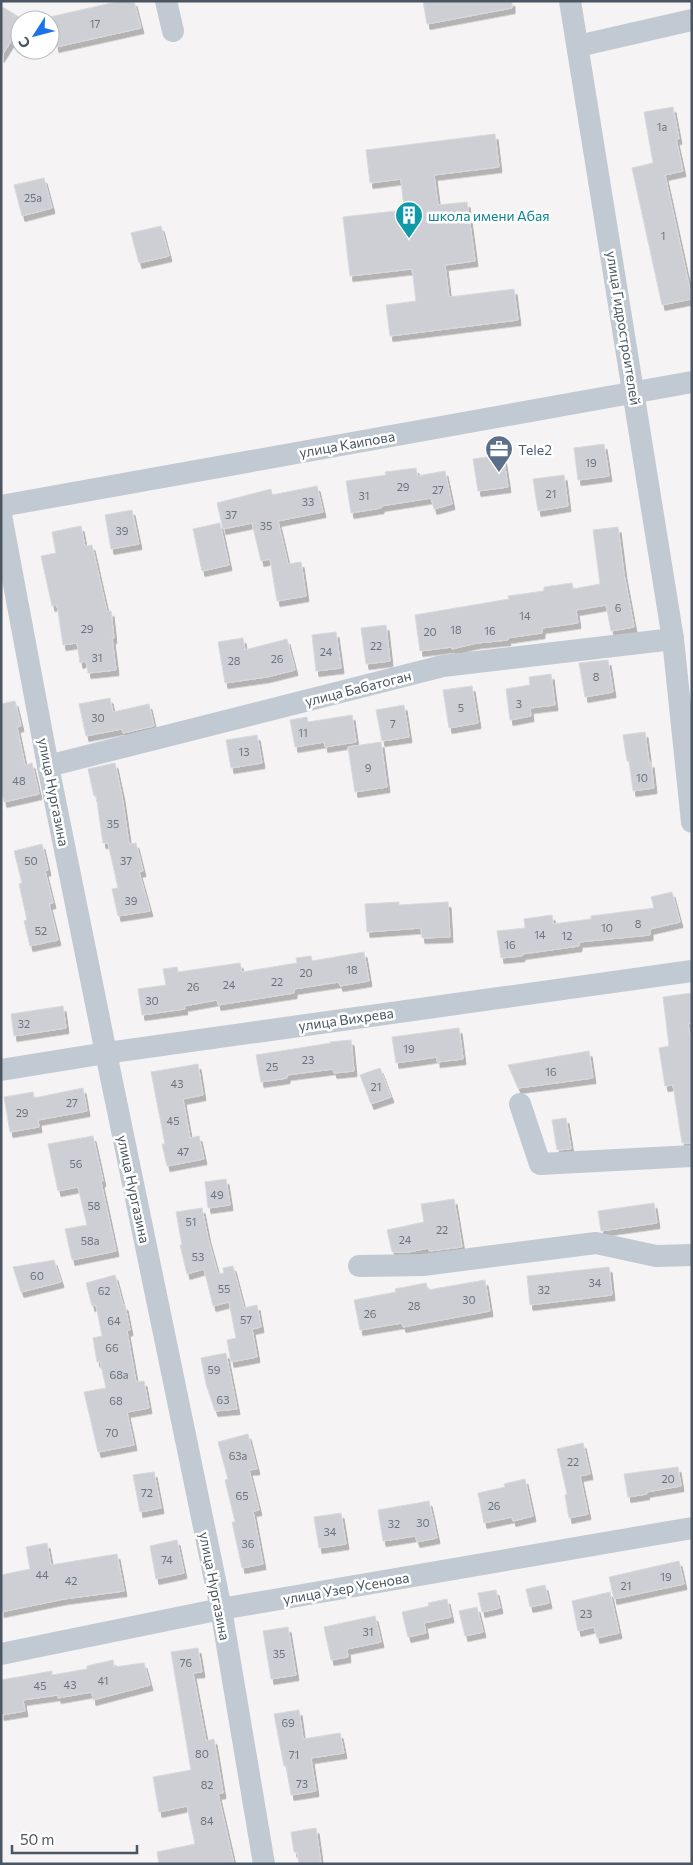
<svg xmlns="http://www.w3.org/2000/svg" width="693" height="1865" font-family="Commissioner,sans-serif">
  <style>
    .building { fill: #cdcfd5; stroke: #d7d9de; filter: url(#shadow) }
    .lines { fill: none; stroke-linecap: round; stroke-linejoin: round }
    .minor { stroke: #c1cad2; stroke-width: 22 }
    .labels { text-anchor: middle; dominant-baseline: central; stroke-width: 5; stroke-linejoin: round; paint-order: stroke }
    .number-label { font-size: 11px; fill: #6b747e }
    .culture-label { font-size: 14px; fill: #0d838f; stroke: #fff; text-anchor: start }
    .street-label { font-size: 14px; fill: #4a5661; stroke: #fff }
    .service-label { font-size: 14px; fill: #4e5e75; stroke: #fff; text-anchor: start }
  </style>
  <defs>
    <filter id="shadow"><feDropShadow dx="3" dy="5.5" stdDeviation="0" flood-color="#0004"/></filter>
  </defs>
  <rect width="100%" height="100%" fill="#f5f3f3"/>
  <!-- building -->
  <g class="building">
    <polygon points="120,1 134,1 141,28 56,47 50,17"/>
    <polygon points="423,1 512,1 512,8 427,24"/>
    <polygon points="1,6 24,20 20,20 20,27 1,57"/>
    <polygon points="673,107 679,139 676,139 683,171 665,175 692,299 662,305 632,168 653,163 644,112"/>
    <polygon points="495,134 499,167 434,175 438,205 467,202 475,261 445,265 449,297 514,289 518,320 390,336 386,305 416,301 412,269 350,276 343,217 404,210 401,179 370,183 366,150"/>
    <polygon points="44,178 52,208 22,216 14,185"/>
    <polygon points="161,226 169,256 139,263 131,233"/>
    <polygon points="604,444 609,476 578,480 574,448"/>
    <polygon points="503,455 508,487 478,491 473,459"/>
    <polygon points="416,468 417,476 445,471 452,504 434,509 431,498 381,506 381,508 351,513 346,481 386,475 385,472"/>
    <polygon points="564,475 568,506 538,511 533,479"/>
    <polygon points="317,486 323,512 278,521 288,564 301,562 306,596 277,601 270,559 261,561 252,523 223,529 217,503 271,489 272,495"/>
    <polygon points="132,510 139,544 111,549 105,515"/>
    <polygon points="220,523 229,565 202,571 193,529"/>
    <polygon points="81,526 85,546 92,545 107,612 111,611 114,638 112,638 116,670 88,673 86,661 80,663 77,643 63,645 57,605 52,606 41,556 56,553 52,532"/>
    <polygon points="618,527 624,574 634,627 611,631 606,605 576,610 578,623 542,628 542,633 507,638 508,640 477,643 452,649 452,647 420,651 415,615 509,599 508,596 544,591 544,587 572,583 573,589 600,584 593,530"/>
    <polygon points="386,625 390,661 366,664 361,628"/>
    <polygon points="336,632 341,668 316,671 312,635"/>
    <polygon points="243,638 245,650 287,639 295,670 267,677 225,683 218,642"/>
    <polygon points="608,660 613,692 585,697 579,663"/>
    <polygon points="551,674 555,705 530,708 531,716 510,720 506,689 530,685 529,677"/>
    <polygon points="472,686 478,723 449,728 443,690"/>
    <polygon points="110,698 113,712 149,704 154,726 123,733 122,729 86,736 79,704"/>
    <polygon points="15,701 21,726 17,727 25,765 32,763 39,794 4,802 1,789 1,704"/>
    <polygon points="404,705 409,737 382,741 376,710"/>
    <polygon points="352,715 356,742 325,747 324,742 295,747 290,720 307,717 308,722"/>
    <polygon points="645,732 649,763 651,762 654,788 633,791 629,761 627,761 623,735"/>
    <polygon points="257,735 262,763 231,768 226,740"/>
    <polygon points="381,742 387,787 355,792 348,747"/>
    <polygon points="115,763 122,796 129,844 136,843 143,871 139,872 150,911 118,916 112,889 118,888 108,843 103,843 96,795 94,796 88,769"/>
    <polygon points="42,844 48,870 45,871 53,903 49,904 58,940 30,946 24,921 27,920 19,884 22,883 14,851"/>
    <polygon points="672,892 680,922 650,929 650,935 579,942 579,946 522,954 522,956 501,958 497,931 525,928 524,919 552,915 553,924 591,919 591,916 654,908 651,897"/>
    <polygon points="399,902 399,905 448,902 450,937 422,938 421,928 367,932 365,904"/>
    <polygon points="364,952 369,981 340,986 339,982 294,989 294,993 218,1005 217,1000 184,1006 185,1009 142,1015 138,989 166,985 163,969 177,967 178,972 240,963 242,972 297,963 296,958 311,956 312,961"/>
    <polygon points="692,993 692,1023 688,1024 692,1046 692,1143 682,1143 673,1085 665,1086 659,1048 669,1046 663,997"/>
    <polygon points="63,1006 66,1028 14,1036 11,1014"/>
    <polygon points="459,1028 463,1059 437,1062 437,1057 396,1063 392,1037"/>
    <polygon points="351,1040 354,1071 334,1073 333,1069 287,1075 287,1078 261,1082 256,1055 331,1043 330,1042"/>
    <polygon points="589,1051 593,1078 518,1088 508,1065"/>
    <polygon points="198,1064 203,1095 183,1099 190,1138 199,1136 204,1159 167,1166 162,1144 165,1144 151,1072"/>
    <polygon points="380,1068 391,1097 371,1104 360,1075"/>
    <polygon points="83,1088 87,1111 38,1120 39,1127 10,1132 4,1097 33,1092 34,1098"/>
    <polygon points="566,1118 571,1149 557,1150 552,1120"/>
    <polygon points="93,1136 103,1181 101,1182 116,1251 72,1260 65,1229 87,1225 78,1187 58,1191 48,1144"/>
    <polygon points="226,1179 230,1205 208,1208 205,1182"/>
    <polygon points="454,1199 462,1247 429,1251 429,1248 409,1252 392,1252 387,1230 424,1222 421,1204"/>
    <polygon points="654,1203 657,1223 601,1231 598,1211"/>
    <polygon points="202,1208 208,1238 218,1274 224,1273 223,1268 233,1266 244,1308 257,1305 261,1327 252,1329 257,1357 231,1362 227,1340 236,1338 229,1302 213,1306 204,1269 187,1274 180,1245 182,1245 176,1212"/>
    <polygon points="54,1260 61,1282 21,1292 13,1267"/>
    <polygon points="609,1267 612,1295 530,1305 527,1276"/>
    <polygon points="115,1275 123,1305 125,1305 130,1330 127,1331 136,1382 144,1381 149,1408 127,1412 134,1445 98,1452 84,1392 106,1388 100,1361 97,1362 93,1338 102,1336 96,1305 92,1306 86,1283"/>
    <polygon points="485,1280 490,1311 403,1327 402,1323 360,1330 354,1300 396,1292 395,1289 426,1283 428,1290"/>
    <polygon points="226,1353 237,1409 215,1411 206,1384 201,1358"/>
    <polygon points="248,1434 257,1469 249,1470 259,1510 253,1511 263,1564 242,1568 232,1522 235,1522 225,1480 228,1479 218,1442"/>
    <polygon points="583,1443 590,1474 580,1476 588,1514 569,1518 565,1495 567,1494 557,1449"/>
    <polygon points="678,1467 681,1486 646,1492 647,1494 628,1497 624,1474"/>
    <polygon points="154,1472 161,1508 140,1512 133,1475"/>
    <polygon points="525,1479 533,1516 513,1521 512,1517 484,1523 478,1493 505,1487 504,1484"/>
    <polygon points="429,1501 437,1538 417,1542 415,1536 383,1541 378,1510"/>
    <polygon points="341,1513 346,1544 319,1548 314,1517"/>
    <polygon points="177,1540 184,1573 156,1579 150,1546"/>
    <polygon points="47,1543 51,1565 117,1554 124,1591 64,1599 1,1612 1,1575 30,1569 26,1547"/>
    <polygon points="679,1561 684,1584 614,1599 609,1577"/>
    <polygon points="545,1585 549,1603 530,1607 526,1589"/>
    <polygon points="496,1590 500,1608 482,1612 478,1593"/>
    <polygon points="610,1592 619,1633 597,1638 594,1627 578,1631 572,1601"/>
    <polygon points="447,1599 451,1617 424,1623 426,1633 408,1637 402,1612 429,1606 428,1603"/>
    <polygon points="477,1607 483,1632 465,1636 459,1611"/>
    <polygon points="375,1616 381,1642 347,1649 348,1657 331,1660 324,1627"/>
    <polygon points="288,1627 296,1675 271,1679 263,1631"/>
    <polygon points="198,1648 202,1672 193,1673 206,1741 214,1739 223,1793 218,1794 234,1864 159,1864 157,1852 195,1844 187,1806 159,1812 153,1777 191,1770 171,1652"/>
    <polygon points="113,1660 114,1667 144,1663 150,1685 93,1700 92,1692 58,1698 58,1695 23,1700 25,1711 1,1715 1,1680 52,1671 52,1675 87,1669 87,1666"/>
    <polygon points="299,1710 303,1739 340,1733 344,1753 311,1758 316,1791 291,1795 286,1766 284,1766 274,1714"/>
    <polygon points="316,1828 321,1864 299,1864 297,1852 294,1852 291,1832"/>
  </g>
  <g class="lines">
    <!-- minor -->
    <g class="minor">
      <polyline points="166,1 173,31"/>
      <polyline points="570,1 673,639 692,822"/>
      <polyline points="578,46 692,20"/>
      <polyline points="1,506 692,382"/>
      <polyline points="1,515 48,766 106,1053 221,1609 264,1864"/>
      <polyline points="48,766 443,666 673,639"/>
      <polyline points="1,1070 106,1053 692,971"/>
      <polyline points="520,1104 540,1164 692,1156"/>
      <polyline points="359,1266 423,1265 596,1243 656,1256 692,1255"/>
      <polyline points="1,1654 221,1609 692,1528"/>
    </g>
  </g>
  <!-- icons -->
  <defs>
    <g id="building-pin" transform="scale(1.4375)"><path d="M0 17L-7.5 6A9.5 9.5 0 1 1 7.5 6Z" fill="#0f9aa8" stroke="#fff"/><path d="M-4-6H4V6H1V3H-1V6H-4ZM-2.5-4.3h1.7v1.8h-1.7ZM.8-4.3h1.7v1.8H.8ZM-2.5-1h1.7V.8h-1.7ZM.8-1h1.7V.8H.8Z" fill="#fff"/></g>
    <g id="office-pin" transform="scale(1.4375)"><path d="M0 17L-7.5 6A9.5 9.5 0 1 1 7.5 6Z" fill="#5c6f8a" stroke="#fff"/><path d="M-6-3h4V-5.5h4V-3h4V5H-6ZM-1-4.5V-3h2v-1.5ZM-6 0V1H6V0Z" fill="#fff"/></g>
  </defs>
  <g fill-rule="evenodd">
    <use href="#building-pin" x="409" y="215"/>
    <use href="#office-pin" x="499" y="449"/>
  </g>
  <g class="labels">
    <!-- number labels -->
    <g class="number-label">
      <text x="95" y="23">17</text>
      <text x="662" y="126">1а</text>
      <text x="33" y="197">25а</text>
      <text x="663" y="235">1</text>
      <text x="591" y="462">19</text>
      <text x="403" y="486">29</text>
      <text x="438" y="489">27</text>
      <text x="551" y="493">21</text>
      <text x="364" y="495">31</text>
      <text x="308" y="501">33</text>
      <text x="231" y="514">37</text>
      <text x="266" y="525">35</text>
      <text x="122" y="530">39</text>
      <text x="618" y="607">6</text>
      <text x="525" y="615">14</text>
      <text x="87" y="628">29</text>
      <text x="456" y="629">18</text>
      <text x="490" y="630">16</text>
      <text x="430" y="631">20</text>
      <text x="376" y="645">22</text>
      <text x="326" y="651">24</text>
      <text x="97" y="657">31</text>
      <text x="277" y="658">26</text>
      <text x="234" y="660">28</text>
      <text x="596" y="676">8</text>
      <text x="519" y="703">3</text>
      <text x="461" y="707">5</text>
      <text x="98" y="717">30</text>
      <text x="393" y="723">7</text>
      <text x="303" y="732">11</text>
      <text x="244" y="751">13</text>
      <text x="368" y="767">9</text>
      <text x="642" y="777">10</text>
      <text x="19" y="780">48</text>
      <text x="113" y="823">35</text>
      <text x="31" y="860">50</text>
      <text x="126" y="860">37</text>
      <text x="131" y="900">39</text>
      <text x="638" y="923">8</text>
      <text x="607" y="927">10</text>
      <text x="41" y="930">52</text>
      <text x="540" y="934">14</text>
      <text x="567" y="935">12</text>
      <text x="510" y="944">16</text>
      <text x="352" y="969">18</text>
      <text x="306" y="972">20</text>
      <text x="277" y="981">22</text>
      <text x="229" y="984">24</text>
      <text x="193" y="986">26</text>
      <text x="152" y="1000">30</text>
      <text x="24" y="1023">32</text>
      <text x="409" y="1048">19</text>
      <text x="308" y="1059">23</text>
      <text x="272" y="1066">25</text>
      <text x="551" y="1071">16</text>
      <text x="177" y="1083">43</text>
      <text x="376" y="1086">21</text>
      <text x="72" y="1102">27</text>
      <text x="22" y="1112">29</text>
      <text x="173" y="1120">45</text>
      <text x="183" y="1151">47</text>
      <text x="76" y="1163">56</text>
      <text x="217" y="1194">49</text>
      <text x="94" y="1205">58</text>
      <text x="191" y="1221">51</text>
      <text x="442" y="1229">22</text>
      <text x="405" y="1239">24</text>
      <text x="90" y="1240">58а</text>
      <text x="198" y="1256">53</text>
      <text x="37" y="1275">60</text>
      <text x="595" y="1282">34</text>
      <text x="224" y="1288">55</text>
      <text x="544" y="1289">32</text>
      <text x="104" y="1290">62</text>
      <text x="469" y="1299">30</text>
      <text x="414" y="1305">28</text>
      <text x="370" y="1313">26</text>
      <text x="246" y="1319">57</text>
      <text x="114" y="1320">64</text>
      <text x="112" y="1347">66</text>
      <text x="214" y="1369">59</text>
      <text x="119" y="1374">68а</text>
      <text x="223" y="1399">63</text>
      <text x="116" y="1400">68</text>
      <text x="112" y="1432">70</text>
      <text x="238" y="1455">63а</text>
      <text x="573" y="1461">22</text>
      <text x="668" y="1478">20</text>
      <text x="147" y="1492">72</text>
      <text x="242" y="1495">65</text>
      <text x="494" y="1505">26</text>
      <text x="423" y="1522">30</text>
      <text x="394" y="1523">32</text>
      <text x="330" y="1531">34</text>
      <text x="248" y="1543">36</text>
      <text x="167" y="1559">74</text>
      <text x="42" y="1574">44</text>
      <text x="666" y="1576">19</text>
      <text x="71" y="1580">42</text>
      <text x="626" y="1585">21</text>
      <text x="586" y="1613">23</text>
      <text x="368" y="1631">31</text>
      <text x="279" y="1653">35</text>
      <text x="186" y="1662">76</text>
      <text x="103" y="1680">41</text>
      <text x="70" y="1684">43</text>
      <text x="40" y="1685">45</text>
      <text x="288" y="1722">69</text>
      <text x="202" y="1753">80</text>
      <text x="294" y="1754">71</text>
      <text x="302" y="1783">73</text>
      <text x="207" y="1784">82</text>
      <text x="207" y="1820">84</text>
    </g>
    <!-- culture labels -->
    <g class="culture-label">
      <text x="428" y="215">школа имени Абая</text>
    </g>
    <!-- street labels -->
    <g class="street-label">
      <text transform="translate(624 328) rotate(81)">улица Гидростроителей</text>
      <text transform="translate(347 444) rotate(-10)">улица Каипова</text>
      <text transform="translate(358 688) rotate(-14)">улица Бабатоган</text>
      <text transform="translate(54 792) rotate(79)">улица Нургазина</text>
      <text transform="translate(346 1019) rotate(-8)">улица Вихрева</text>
      <text transform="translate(134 1189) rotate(78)">улица Нургазина</text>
      <text transform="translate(215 1586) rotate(79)">улица Нургазина</text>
      <text transform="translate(346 1588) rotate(-10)">улица Узер Усенова</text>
    </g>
    <!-- service labels -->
    <g class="service-label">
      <text x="518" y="449">Tele2</text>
    </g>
  </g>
  <!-- border -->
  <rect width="693" height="1865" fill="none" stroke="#4a5661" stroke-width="5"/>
  <!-- north arrow -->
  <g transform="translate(35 35) rotate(234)"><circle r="24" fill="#ffffff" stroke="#b7bbc0"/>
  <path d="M0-4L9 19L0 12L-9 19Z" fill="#1a73e8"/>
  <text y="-8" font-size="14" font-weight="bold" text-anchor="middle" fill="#4a5661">С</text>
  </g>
  <!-- scale -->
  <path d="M12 1845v8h125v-8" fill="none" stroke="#4a5661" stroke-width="2.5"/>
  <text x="20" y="1845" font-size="15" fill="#4a5661" stroke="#ffffff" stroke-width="4" paint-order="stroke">50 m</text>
</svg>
